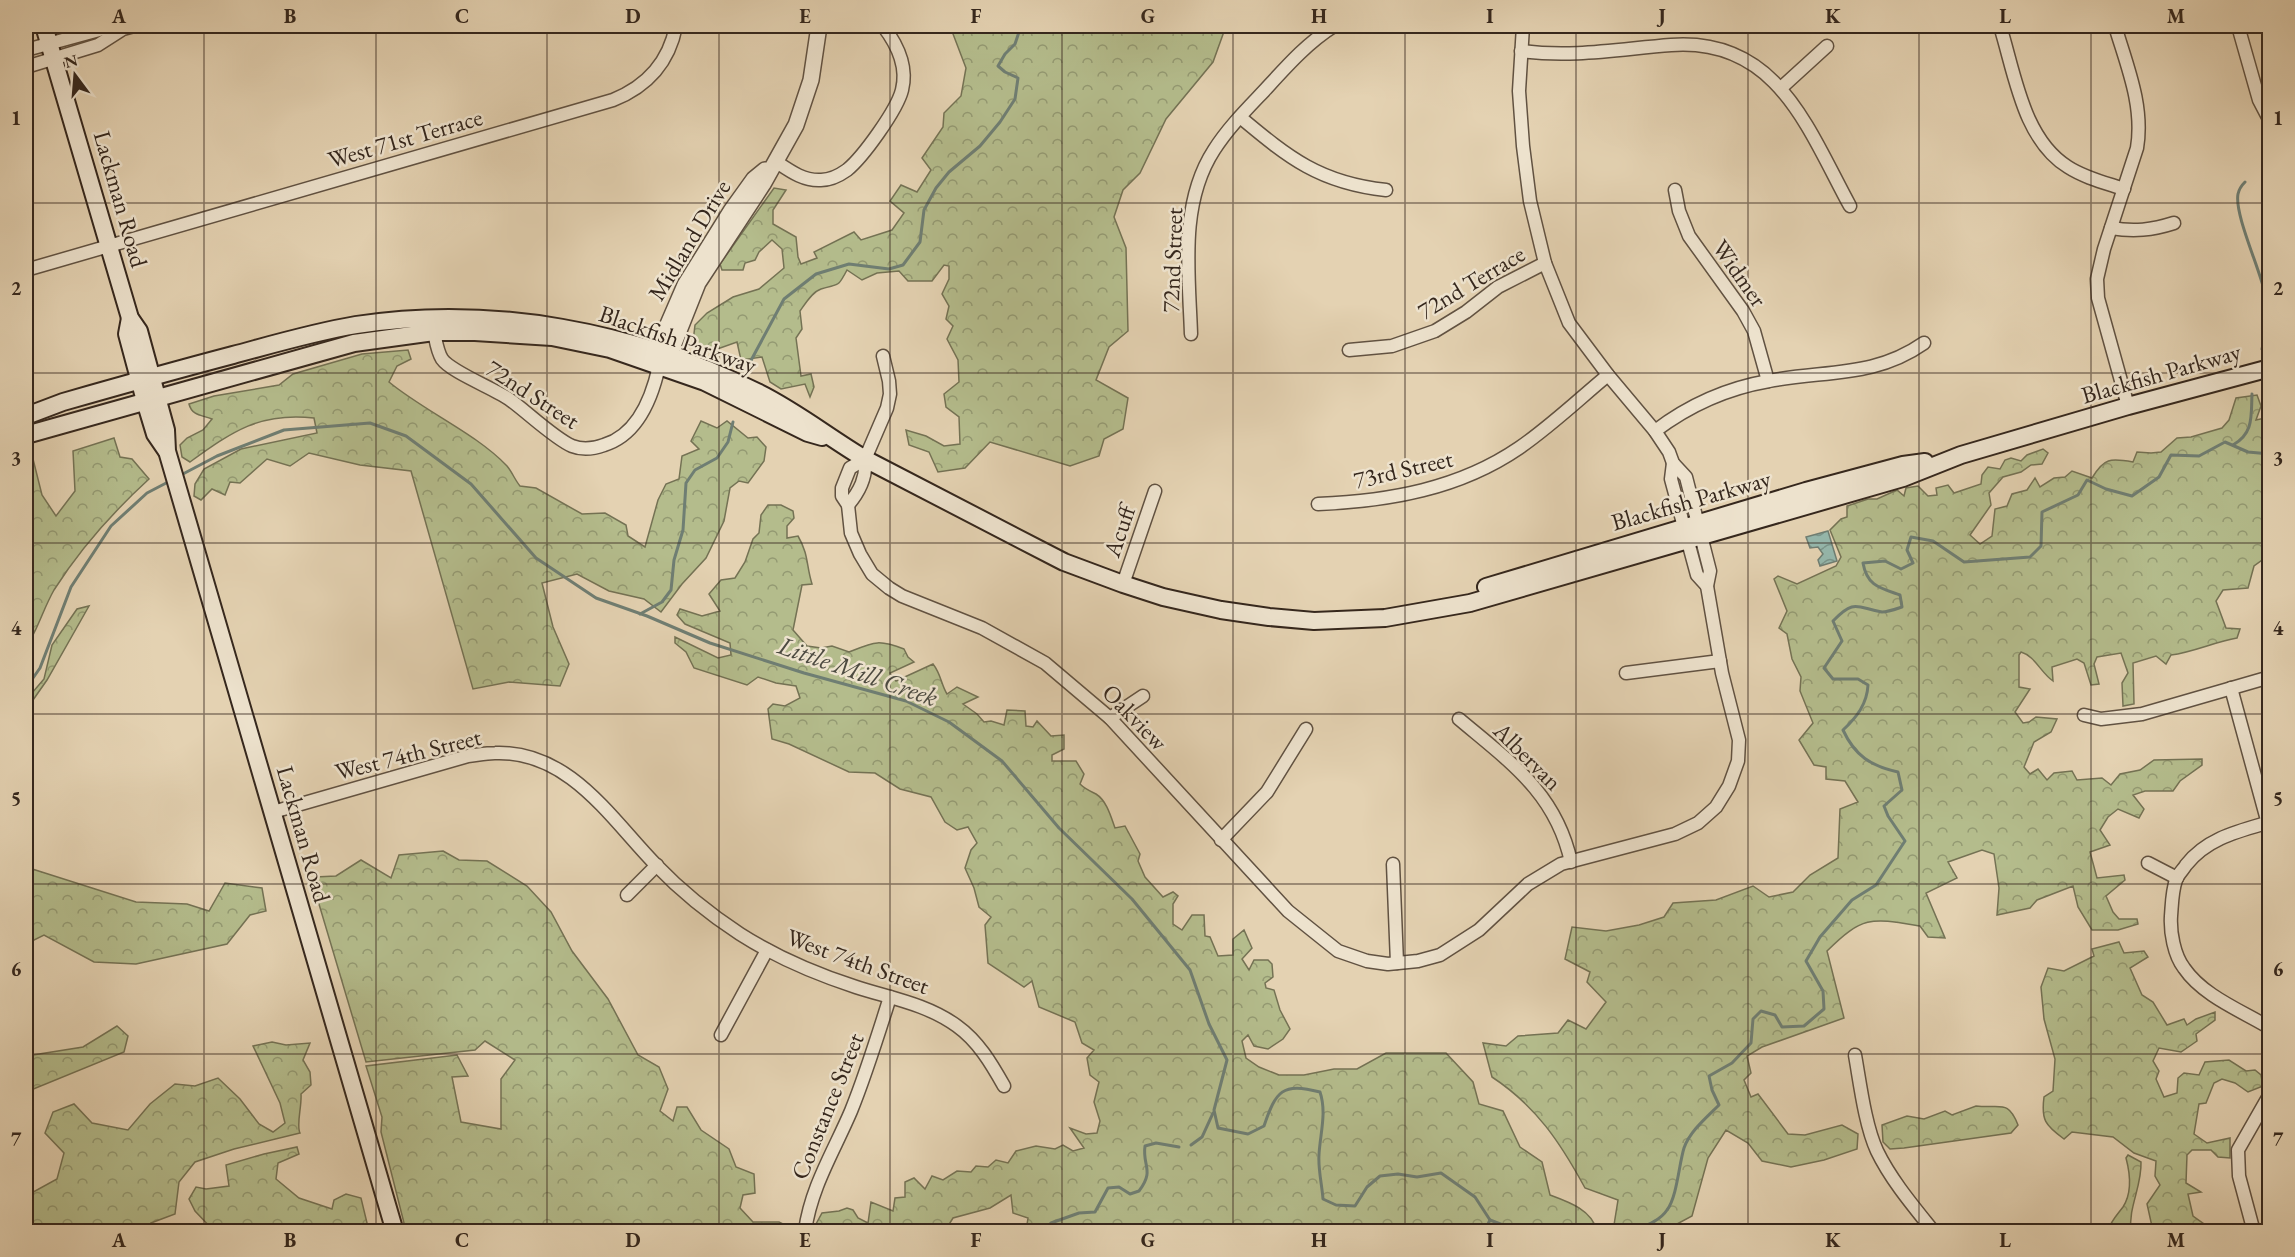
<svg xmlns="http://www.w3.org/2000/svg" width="2295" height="1257" font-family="'EB Garamond',serif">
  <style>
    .forest { fill: url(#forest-crowns); stroke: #747254; stroke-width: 1.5 }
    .water { fill: url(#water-waves); stroke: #6f7e73; stroke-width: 1.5 }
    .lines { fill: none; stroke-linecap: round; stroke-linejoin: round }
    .stream { stroke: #6f7e73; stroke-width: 3 }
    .minor-casing { stroke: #615242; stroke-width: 15 }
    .tertiary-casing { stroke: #615242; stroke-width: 18 }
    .secondary-casing { stroke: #35271d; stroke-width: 20 }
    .minor { stroke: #ede2cd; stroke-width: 12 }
    .tertiary { stroke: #ede2cd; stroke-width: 15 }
    .secondary { stroke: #ede2cd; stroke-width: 16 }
    .grid { fill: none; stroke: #35271d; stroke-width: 1.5; stroke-opacity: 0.55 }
    .labels { text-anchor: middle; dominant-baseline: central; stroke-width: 5; stroke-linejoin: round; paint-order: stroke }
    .street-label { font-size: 24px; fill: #35271d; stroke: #ede2cd }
    .water-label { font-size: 26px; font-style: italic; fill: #4d4b41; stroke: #ede2cd }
    .neatline { fill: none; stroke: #35271d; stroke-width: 2 }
    .grid-label { font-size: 20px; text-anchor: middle; font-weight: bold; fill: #35271d }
  </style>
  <defs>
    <pattern id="forest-crowns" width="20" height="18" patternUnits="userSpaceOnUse" patternTransform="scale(1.5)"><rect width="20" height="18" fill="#b4bc8c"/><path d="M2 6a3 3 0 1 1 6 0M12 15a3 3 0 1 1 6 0" fill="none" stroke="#939972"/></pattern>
    <pattern id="water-waves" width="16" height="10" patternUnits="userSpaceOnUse" patternTransform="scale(1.5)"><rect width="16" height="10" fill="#95b8ad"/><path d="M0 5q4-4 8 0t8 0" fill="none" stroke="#7a968c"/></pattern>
  </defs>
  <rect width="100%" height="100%" fill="#e4d2b2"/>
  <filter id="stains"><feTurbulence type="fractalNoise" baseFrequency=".00333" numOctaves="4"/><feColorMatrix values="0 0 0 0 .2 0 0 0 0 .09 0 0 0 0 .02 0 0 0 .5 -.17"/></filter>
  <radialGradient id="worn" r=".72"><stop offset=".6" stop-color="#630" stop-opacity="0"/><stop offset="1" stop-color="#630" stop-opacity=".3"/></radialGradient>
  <!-- forest -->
  <g class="forest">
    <path d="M950,26h276l-13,36 -47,57 -26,54 -17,17 -9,27 12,31 2,83 -19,16 -13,33 32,18 -5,31 -19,10 -5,17 -29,10 -80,-24 -25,26 -27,4 -9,-20 -20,-7 -3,-15 20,6 18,10 16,-2 -1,-27 -13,-10 -2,-13 15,-12 -1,-22 -11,-21 6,-13 -7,-7 3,-13 -7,-12 7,-15v-13l-5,-1 -12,16h-24l-9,-10 -22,2 -15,7 -15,-10c-10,19 -8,13 -26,19 -9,3 -16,15 -21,22l2,18 -6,9 5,38 10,-2 3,13 -4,10 -5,-13 -24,5 -11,-7 -8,-25 -21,3 -4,-18 -28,10 -9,-2 -7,-8 2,-17 12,-12 26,-16 26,-8 25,-21 -2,-19 -10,-9 -13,12 -4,8 -10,3 -2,7h-21l-2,-6 54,-76 12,2 -13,20v14l23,13 2,20 3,7 16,-6 -3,-6 40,-20 7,8 31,-10 12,-17 -14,-12 11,-16 16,7 14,-22 -9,-12 21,-31 1,-14 17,-17 5,-28z"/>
    <path d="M408,350l3,9 -14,7 -8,16c35,29 88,52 118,84 5,6 8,14 13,20l16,2 46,26 23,-1 21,12 2,11 17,11 13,-47 8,-16 13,-5 3,-23 17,-7 -8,-8 10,-20 16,7 10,-7 21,17 9,-1 9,10 -2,14 -16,22 -9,-2 -9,7 -6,33 -18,37 -24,26 -21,28 -17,-13 -35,-8 -32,-17 -35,9 11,44 16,37 -9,22 -51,-4 -36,7 -62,-218 -51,-6 -51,-12 -19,13 -23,-7 -27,24 -10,-1 -5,13 -13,-6 -11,11 -7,-4 1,-12 9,-15 37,-20 76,-16 -3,-15c-54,-6 -81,13 -124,44l-8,-5 -2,-12 7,-7 16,-8 9,-11c-10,-4 -20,-3 -23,-15l25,-8 65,-11 14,-11 69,-20z"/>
    <path d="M2257,395l4,11 -5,14 9,-2 4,6v131l-15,11 -6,22 -25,2 -7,11 10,27 14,1 -3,9c-23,4 -43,14 -66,17l-5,9 -10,-8 -23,7 1,41 -11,2 -1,-23 6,-10 -7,-20 -24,4 -3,7 5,20 -8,1 -7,-22 -7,-4 -25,8 1,14c-12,-8 -18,-25 -32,-29l-2,3v32l11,2 -15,23 8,11 6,-1 7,-5 21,2 -6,13 -17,10 -10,25 6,7 8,-5 9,11 7,-7 18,-2 5,9 25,-2 9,7 9,-11 20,-4 14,-10 48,-1v6l-22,16 -7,10h-28l-12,4 11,14 -5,9 -21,-9 -10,8 -8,13 10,15 -20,7 7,26 27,-3 1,5 -19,16 7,16 6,7h18l1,5 -20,6h-26l-14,-23 -5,-21 -36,14 -7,8 -33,7 2,-27 -5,-34 -12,-4 -34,12 9,16 -31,15 19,45 -17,-1 -8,-11c-48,-8 -57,-11 -93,25l17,67 -82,29 -15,9 4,17 -7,7 7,17 7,-3 30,40 17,1 37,-10 16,9 -1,15 -33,11 -33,7 -29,-6 -14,-18 -22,-13 -18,28 -16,58 -28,15h-44l-6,-6 4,-25 -33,-12c-25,-46 -49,-82 -93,-111l-9,-34 23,3 12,-10 40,-3 10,-13 18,9 20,-27 -19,-20 3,-10 -25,-13 7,-32 34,4 33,-6 25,-8 9,-14 43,-3 37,-14 16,11 24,-5 17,-17 28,-17 2,-49 18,-7 -13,-21 -19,-2v-12l-12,-2 -15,-25 14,-17 -13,-32 1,-14 -9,-18 -5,-25 -8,-6 8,-17 -13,-32 4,-3 19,8 39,-18 5,-9 -11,-27 11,-11 6,-2v-11l21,-7h9l20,-9 7,6 2,-8 12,-2 10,10 9,-1 -1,-7 12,-3 6,8 27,-9 1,-9 6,-8 12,2 5,-9 6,-2 10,3 6,-6 16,-6 5,4 -6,11 -11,1 -10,7 -18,5 -14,16 2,12 -21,30 10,9 12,-8 3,-27 12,-3 5,-12 15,-4 8,-12 5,9 14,-9 11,-1 7,-6 20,7c12,-20 18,-20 41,-16l4,-10 14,1 10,-1 16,-14 14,-1 31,-9 7,-8 7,-22z"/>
    <path d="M114,438l6,19 12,2 17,20c-36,33 -69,70 -95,111 -8,14 -13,29 -20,43l-8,-37v-139l6,-2 10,40 14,21 19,-25 -2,-40z"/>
    <path d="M768,505h13l12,6 1,7 -7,8v12l11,-2c11,19 8,29 14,48l-10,1 -9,45 14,16 14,2 11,-2 17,6c25,-10 29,-13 55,-3l4,8 6,5 -24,11 6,8 37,-17c8,10 8,20 14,30l10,-7 21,10 -15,7 14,10 7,8 7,-1 13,4 3,-15 18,1 1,15 7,1 4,-6 14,15 13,-1v14l-12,6v6h24l8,13 -4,10c5,5 10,7 16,10 11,7 15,23 19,34l10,-2 15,28 -2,7 7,16 18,20 10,-5 5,4 -5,8v20l9,6 10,-15h12l1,21 5,1 8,19 15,-1v-16l11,-9 8,18 -10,11 7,11 5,-10h14l4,4 1,13 -8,6 1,5 8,2 6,20 10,19 -7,10 -15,10 -14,-3 -6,-11 -6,6 4,17 13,9 20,8h25l30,-6h23l29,-16h60l27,29 6,22 24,7 17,36 22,15 8,33c19,7 42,15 47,36h-571l2,-13 -15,-5 -2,-18 -21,13 -37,10 -8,13h-121l-8,-7 6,-11 17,-2 8,-3 6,2 5,8 10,5 3,-21 22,9 2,-13 10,-1v-15l9,-4 11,11 7,-13 11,4 14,-9 14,1 5,-6 12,1 8,-7 12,3 8,-12 20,-5 19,3 8,-4 10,6 11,-3 -14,-20 16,6 11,-1 3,-12 -6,-19 5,-20 -9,-7 -3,-17 7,-8 -12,-7 -7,-21 -36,-15 -7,-26 -8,6 -36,-24 -3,-38 6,-8 -12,-10 -5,-19 -9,-20 6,-18 6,-7 -9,-16 -11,3 -12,-8 -14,-25 -31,-8 -25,-16 -26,-1 -60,-28 -17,-5 -4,-30 5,-5 12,2 15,-8 -4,-12 -20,-3 -18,-6 -11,8 -53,-17 -8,-16 -11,-9v-6l43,21 13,-3 -1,-12 -45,-19 -8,-9 3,-6 22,7 18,-5 -11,-17 12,-14 14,-2 10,-16 8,-23 6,-6 2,-18z"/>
    <polygon points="89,606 47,680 26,710 26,700 44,679 52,645 77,609"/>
    <polygon points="443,851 459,860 487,861 527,886 551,912 572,951 608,999 638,1055 659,1067 668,1089 660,1111 673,1121 677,1107 687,1107 701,1130 729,1149 736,1167 754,1174 755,1193 743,1195 740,1208 753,1222 779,1222 797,1231 406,1231 381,1132 382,1117 366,1066 457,1055 468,1076 452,1077 461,1122 501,1129 501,1079 515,1060 485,1041 475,1050 366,1062 313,884 315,877 336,876 361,860 391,878 399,855"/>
    <polygon points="26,867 136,902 187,904 209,911 225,883 262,888 266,911 250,915 227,944 136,964 94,962 44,935 26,944"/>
    <path d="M2119,942l5,11 20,-2 4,6 -18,11 12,27 11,7 14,23 17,-6 3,6 9,-6 19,-7v8l-19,14 1,7 -16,11 -22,-4 -6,13 6,10 -3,8 8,18 13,-4 1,-15 6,-5 15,2 6,-13 24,-2 17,11 9,-1 6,5 2,11 -15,6 -13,-9 -13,-4 -8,4 -8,20 -7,1 -5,30 13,9 23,-5v20l-12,-1 -7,-7h-19l-5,5 -1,28 15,9 -13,2 5,22 11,8v7h-51l-6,-27 13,-19 -5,-9 1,-15 -22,-8 -21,-16 -41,-5 -8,7c-19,-14 -23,-19 -20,-42l9,-6 2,-32 -11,-40 -3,-32 7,-19 16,3 30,-15 -2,-7z"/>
    <polygon points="117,1026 128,1036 124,1052 31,1090 26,1090 26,1061 33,1055 83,1047"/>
    <path d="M272,1042l14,3 24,-2 -7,17 7,12 1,13 -10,9c1,12 -5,31 -1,39l-66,16 -39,13 -16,20 -4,32 -24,9 -8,8 -82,1 -2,-3 -5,2h-28v-35l31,-17 7,-26 -19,-20 8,-21 21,-8 18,19 36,7 22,-26 25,-20 20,2 23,-8 22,21 19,25 14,8 12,-9 -5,-20 -27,-57z"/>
    <path d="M1976,1106c25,3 32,-7 42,19l-7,8 -107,15 -14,1 -7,-7 -1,-17 25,-9 17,3 21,-8 7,4z"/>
    <polygon points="297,1147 299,1154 278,1163 276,1179 299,1198 332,1209 334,1200 346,1194 361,1198 367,1223 364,1231 214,1231 195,1211 189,1199 196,1187 206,1189 229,1186 226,1165 264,1154"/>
    <path d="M2128,1155l13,7c1,24 -13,46 -10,69h-23c2,-9 9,-16 15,-24 9,-14 7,-34 3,-49z"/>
  </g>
  <!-- water -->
  <polygon class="water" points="1828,531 1837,561 1820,566 1818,560 1823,554 1818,547 1810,548 1806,537"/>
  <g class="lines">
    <!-- stream -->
    <g class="stream">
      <path d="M2245,182c-4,4 -6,7 -7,12 -4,21 24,79 28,104 3,17 0,35 -4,51"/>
      <polyline points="748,366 784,299 816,274 849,264 889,269 903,265 920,242 924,210 936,188 949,172 980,146 1000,122 1015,99 1018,78 1005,72 998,66 1005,54 1015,44 1021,26"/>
      <path d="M2233,445c21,-12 18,-29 19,-51"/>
      <path d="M181,475l36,-19 67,-26 86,-7 36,13 65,48 65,74 60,40 51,18 63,27 94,30 102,28 43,21 53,39 57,67 73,71 58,71 19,54 18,36 -13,50 4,18 30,6 16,-8c12,-35 18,-44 56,-34 7,21 0,42 -1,63 -1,14 3,30 4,44l13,6 19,1 12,-19 13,-11 18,-2 19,3 24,-4 34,24 15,23 -6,12"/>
      <polyline points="640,614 662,602 671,590 674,560 683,530 686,483 695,470 717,458 728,442 733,422"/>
      <polyline points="26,688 40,668 71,587 111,526 147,493 170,481"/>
      <polyline points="1191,1145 1202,1137 1213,1113"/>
      <polyline points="1490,1220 1521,1232"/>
      <path d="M1041,1232l10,-9 28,-10 16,-1 13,-24 11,-1 11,7 9,-3c16,-21 3,-25 6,-45l11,-3 23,4"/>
      <path d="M1632,1232c11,-5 28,-11 35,-22 10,-13 12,-46 17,-62 6,-17 23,-31 35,-43l-7,-15 -3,-14 23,-13 19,-20 2,-24 8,-8 14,4 7,12 22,-1 20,-17 -1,-18 -17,-30 14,-24 32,-37 24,-15 29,-44 -17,-25 -4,-10 18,-16 -4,-18c-27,-6 -43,-16 -55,-42 14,-13 24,-26 25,-45l-10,-6h-25l-9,-11 18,-27 -9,-20c22,-23 24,-13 49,-9 6,0 14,-3 20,-5l-2,-12c-20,-7 -33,-9 -37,-32l22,-2 16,8 12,-6 -6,-13 4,-13 22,4 31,21 66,-5 11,-11 1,-34 36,-17 9,-15 19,9 26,7 27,-19 12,-22 28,1 26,-14 23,10 22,2"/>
    </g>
    <!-- minor casing -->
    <g class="minor-casing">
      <g id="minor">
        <path d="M2000,26c15,48 23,113 68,141 17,11 38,16 56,22"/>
        <path d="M2115,26c12,40 29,80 22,122l-33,101 -7,30 1,19 30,108"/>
        <polyline points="2238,26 2259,100 2270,121"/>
        <polyline points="26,50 103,29 122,29"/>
        <path d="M1521,51c51,7 99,-2 150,-6 106,-8 137,84 179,161"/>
        <polyline points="26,67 98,45 123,29 134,26"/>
        <polyline points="1781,88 1827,46"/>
        <path d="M1240,117c49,41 80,66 146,73"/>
        <path d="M775,161c15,10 28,20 46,19 9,0 19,-5 26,-10 16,-13 50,-60 55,-80 6,-24 -5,-46 -19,-64"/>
        <polyline points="1675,190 1679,211 1689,236 1743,311 1754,331 1768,381"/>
        <path d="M2111,228c23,4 41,2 63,-5"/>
        <path d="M26,270l587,-170c35,-14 56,-38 63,-74"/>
        <path d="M434,332c2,9 3,19 8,27 9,13 51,29 67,40 17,12 46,40 63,47 10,4 21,3 32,-1 33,-10 48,-47 55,-79"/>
        <path d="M1191,334c-2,-61 -12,-130 23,-184 14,-22 32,-40 50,-59 22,-24 43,-48 70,-65"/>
        <polyline points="1349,350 1392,346 1435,331 1466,312 1498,287 1545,263"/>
        <polyline points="883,356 889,381 890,394 887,408 865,459 850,468 842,488 842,496 848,505 851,533 860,554 872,574 889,588 902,596 982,628 1045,663 1110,718 1288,911 1338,951 1367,961 1388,964 1418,961 1440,955 1479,930 1528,884 1561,864 1675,834 1698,823 1716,807 1729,786 1738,761 1739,740 1722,673 1707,586 1710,571 1686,477 1673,463 1669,452 1655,431 1608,375 1569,323 1545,263 1530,201 1523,146 1519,91 1523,26"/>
        <path d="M1655,431c33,-25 73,-43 114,-50 56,-11 105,-3 155,-38"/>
        <polyline points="1673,463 1671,479 1697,575 1707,586"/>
        <path d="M1318,504c71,-3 141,-15 201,-56 32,-22 60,-49 89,-73"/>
        <path d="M848,505c12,-14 19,-28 17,-46"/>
        <polyline points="1123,584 1155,491"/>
        <polyline points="1626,673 1720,661"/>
        <polyline points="2231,688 2270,831"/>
        <polyline points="2084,715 2101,719 2142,714 2270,677"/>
        <polyline points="1110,718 1143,696"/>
        <path d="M1459,719c51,43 97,74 112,143"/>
        <path d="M273,812l195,-56c9,-1 18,-3 27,-3 74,-3 116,66 161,112 25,26 55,50 84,69 36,23 76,40 116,53 34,11 71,17 101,39 21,15 34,37 47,60"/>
        <path d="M2270,822c-31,9 -63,16 -84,43 -3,5 -8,9 -10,15 -4,11 -4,24 -5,36 -1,16 3,39 13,52 19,28 58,43 86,60"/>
        <polyline points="1221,840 1267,792 1306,729"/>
        <polyline points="2148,863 2177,878"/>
        <polyline points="1393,864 1397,963"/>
        <polyline points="627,895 657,865"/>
        <polyline points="721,1035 767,950"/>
        <path d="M1855,1055c5,28 10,70 22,96 14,29 37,56 57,81"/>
        <path d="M805,1231c6,-44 29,-80 46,-120 15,-37 27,-76 39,-114"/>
        <polyline points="2254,1232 2239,1176 2238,1150 2270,1094"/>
      </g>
    </g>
    <!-- tertiary casing -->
    <g class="tertiary-casing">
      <g id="tertiary">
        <polyline points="659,363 656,352 685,285 731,211 754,179 765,170"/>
        <polyline points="661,364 669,356 698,283 763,184 796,125 811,80 819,26"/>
      </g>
    </g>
    <!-- secondary casing -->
    <g class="secondary-casing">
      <g id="secondary">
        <polyline points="44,26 130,318 139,331 166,430 167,451 395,1232"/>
        <polyline points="130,318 127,334 145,401 155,434 166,450"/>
        <path d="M26,416l37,-14c56,-16 113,-32 170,-47 41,-11 81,-23 123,-30 136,-21 278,6 401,67 39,19 71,45 108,67l199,103 59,22 40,13 58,13 48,7 45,4 71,-3 85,-15 433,-125 58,-23 167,-49 142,-38"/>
        <polyline points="26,435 354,343 434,332 475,332 552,337 610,349 705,382 808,433 822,437"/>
        <polyline points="1486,587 1806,491 1903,465 1925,462"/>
      </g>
    </g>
    <!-- minor -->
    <use href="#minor" class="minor"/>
    <!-- tertiary -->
    <use href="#tertiary" class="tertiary"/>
    <!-- secondary -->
    <use href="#secondary" class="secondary"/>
  </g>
  <!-- grid -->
  <path class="grid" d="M204,26v1206M376,26v1206M547,26v1206M719,26v1206M890,26v1206M1062,26v1206M1233,26v1206M1405,26v1206M1576,26v1206M1748,26v1206M1919,26v1206M2091,26v1206M26,203h2244M26,373h2244M26,543h2244M26,714h2244M26,884h2244M26,1054h2244"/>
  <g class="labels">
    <!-- street labels -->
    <g class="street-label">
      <text transform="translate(405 138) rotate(-16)">West 71st Terrace</text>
      <text transform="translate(121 199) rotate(74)">Lackman Road</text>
      <text transform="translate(689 240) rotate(-59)">Midland Drive</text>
      <text transform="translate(1172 260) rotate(-88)">72nd Street</text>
      <text transform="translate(1740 273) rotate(55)">Widmer</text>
      <text transform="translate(1471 282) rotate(-31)">72nd Terrace</text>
      <text transform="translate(678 339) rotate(19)">Blackfish Parkway</text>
      <text transform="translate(2161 373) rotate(-16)">Blackfish Parkway</text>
      <text transform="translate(533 394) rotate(33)">72nd Street</text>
      <text transform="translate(1403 469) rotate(-13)">73rd Street</text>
      <text transform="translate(1691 500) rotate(-16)">Blackfish Parkway</text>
      <text transform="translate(1119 531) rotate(-71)">Acuff</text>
      <text transform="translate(1135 717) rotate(46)">Oakview</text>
      <text transform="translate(408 754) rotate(-14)">West 74th Street</text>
      <text transform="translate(1528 756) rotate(45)">Albervan</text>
      <text transform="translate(304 834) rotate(74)">Lackman Road</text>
      <text transform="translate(858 961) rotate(20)">West 74th Street</text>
      <text transform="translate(827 1106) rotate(-68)">Constance Street</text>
    </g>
    <!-- water labels -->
    <g class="water-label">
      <text transform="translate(858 671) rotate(19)">Little Mill Creek</text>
    </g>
  </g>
  <!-- margin -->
  <rect width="2295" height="1257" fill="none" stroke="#e4d2b2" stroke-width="66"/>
  <!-- north arrow -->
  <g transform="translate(75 75) rotate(344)" stroke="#ede2cd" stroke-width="4.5" paint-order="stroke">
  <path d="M0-4.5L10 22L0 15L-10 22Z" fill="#35271d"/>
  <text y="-9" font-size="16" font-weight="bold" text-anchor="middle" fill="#35271d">N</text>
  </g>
  <rect x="33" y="33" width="2229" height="1191" class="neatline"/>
  <g class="grid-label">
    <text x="119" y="23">A</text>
    <text x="290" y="23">B</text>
    <text x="462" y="23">C</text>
    <text x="633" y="23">D</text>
    <text x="805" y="23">E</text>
    <text x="976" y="23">F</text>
    <text x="1148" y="23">G</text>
    <text x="1319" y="23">H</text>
    <text x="1490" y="23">I</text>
    <text x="1662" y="23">J</text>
    <text x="1833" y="23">K</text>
    <text x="2005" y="23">L</text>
    <text x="2176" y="23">M</text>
    <text x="16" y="125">1</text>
    <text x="2278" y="125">1</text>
    <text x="16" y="295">2</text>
    <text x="2278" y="295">2</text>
    <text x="16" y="465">3</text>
    <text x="2278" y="465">3</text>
    <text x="16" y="635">4</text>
    <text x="2278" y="635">4</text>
    <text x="16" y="805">5</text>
    <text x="2278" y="805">5</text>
    <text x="16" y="976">6</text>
    <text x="2278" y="976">6</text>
    <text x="16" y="1146">7</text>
    <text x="2278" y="1146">7</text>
    <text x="119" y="1247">A</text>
    <text x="290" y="1247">B</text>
    <text x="462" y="1247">C</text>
    <text x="633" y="1247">D</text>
    <text x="805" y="1247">E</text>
    <text x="976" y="1247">F</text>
    <text x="1148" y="1247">G</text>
    <text x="1319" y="1247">H</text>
    <text x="1490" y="1247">I</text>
    <text x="1662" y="1247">J</text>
    <text x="1833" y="1247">K</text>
    <text x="2005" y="1247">L</text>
    <text x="2176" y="1247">M</text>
  </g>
  <rect width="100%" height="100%" filter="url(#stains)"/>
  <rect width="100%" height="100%" fill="url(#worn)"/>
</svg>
